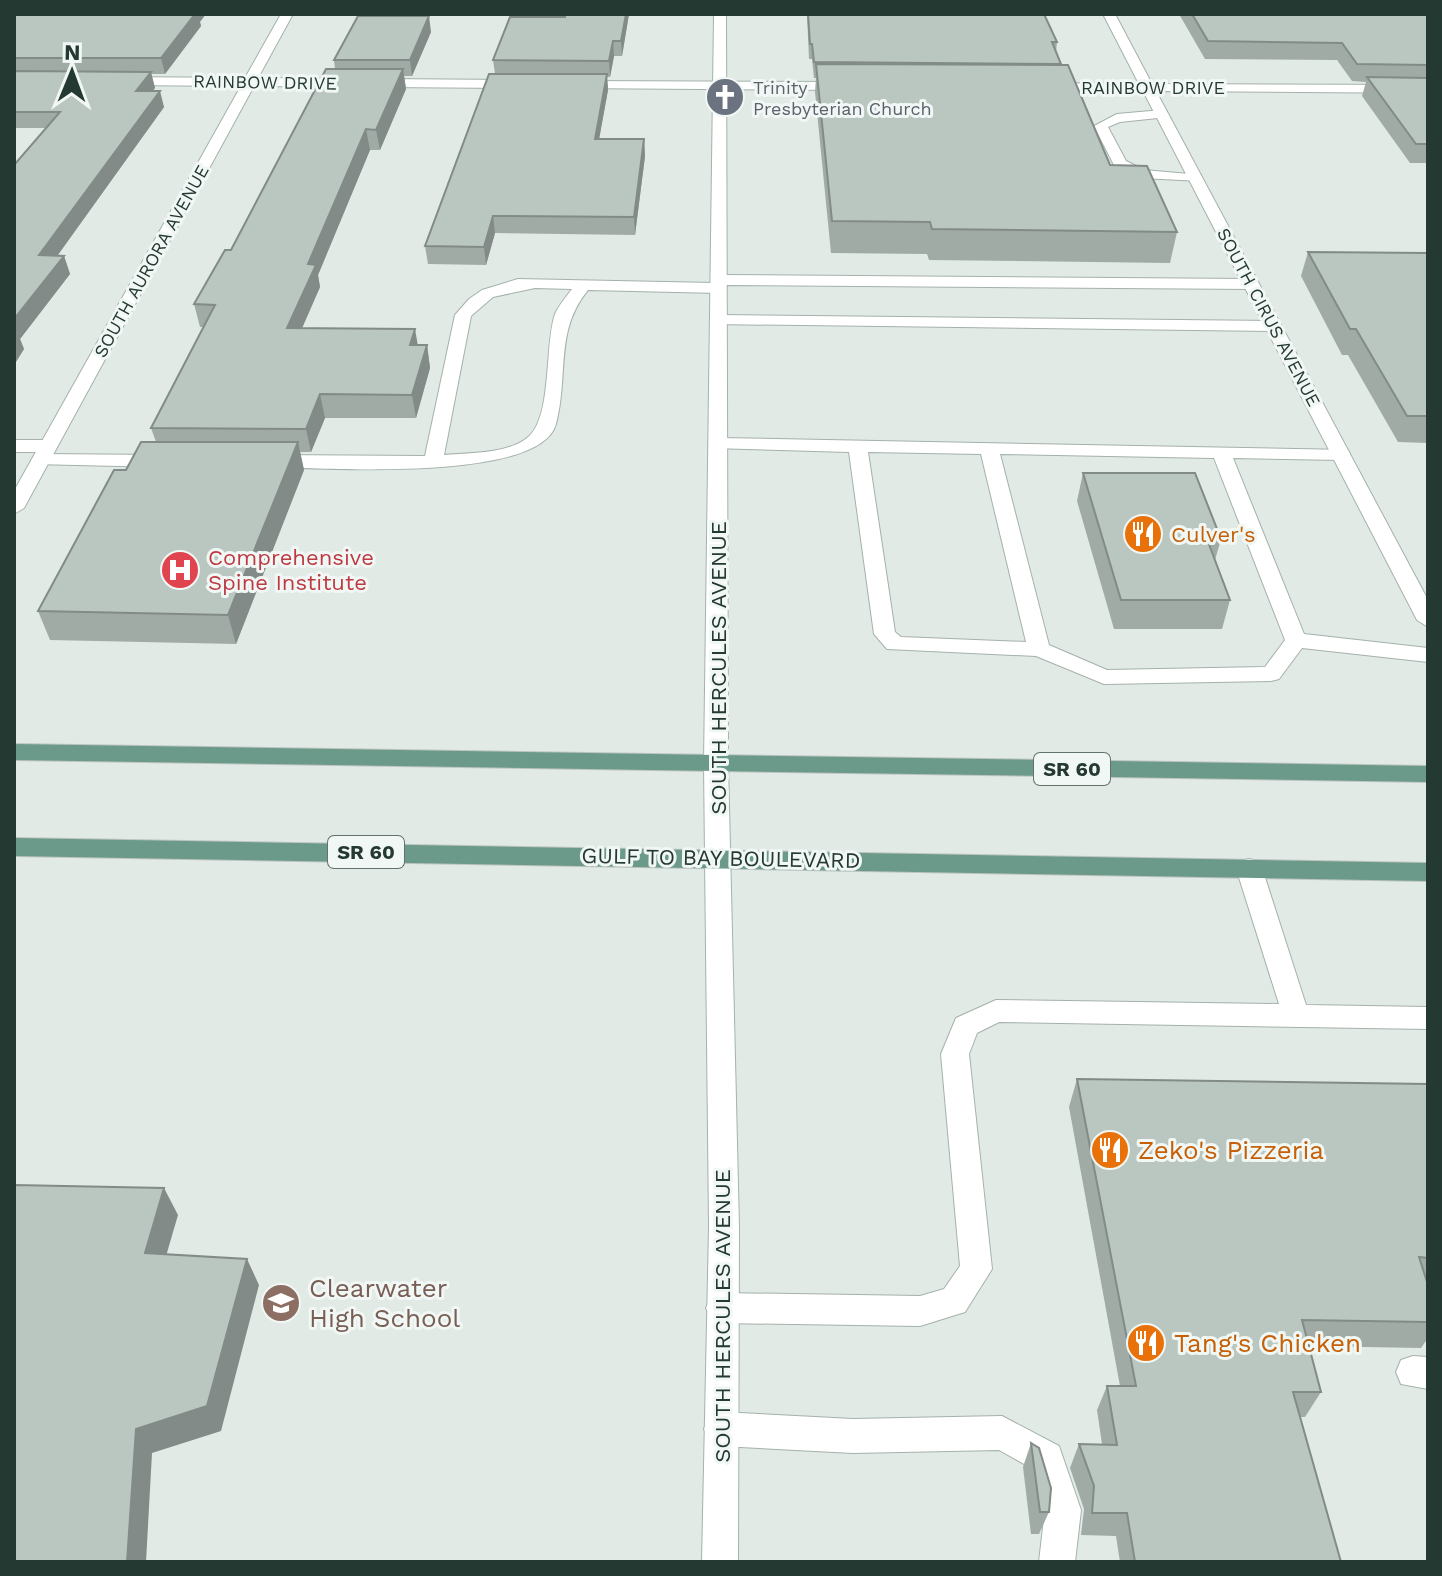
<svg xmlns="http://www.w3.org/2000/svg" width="1442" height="1576" font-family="'Work Sans',sans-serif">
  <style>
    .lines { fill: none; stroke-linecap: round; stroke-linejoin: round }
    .lane-casing { stroke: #a5b1ab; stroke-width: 2 }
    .street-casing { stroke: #a5b1ab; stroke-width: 2 }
    .secondary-casing { stroke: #a2b4ac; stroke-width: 2 }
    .primary-casing { stroke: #bdc4c1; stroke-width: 2 }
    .lane { fill: #fff; fill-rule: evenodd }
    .street { fill: #fff; fill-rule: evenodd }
    .secondary { fill: #fff; fill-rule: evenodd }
    .primary { fill: #6b9a8a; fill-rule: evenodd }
    .wall { fill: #a0aba6 }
    .shaded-wall { fill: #828b87 }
    .building { fill: #bac7c1; stroke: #828b87; stroke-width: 2 }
    .labels { text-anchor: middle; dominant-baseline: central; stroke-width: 6; stroke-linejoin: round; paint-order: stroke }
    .far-street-label { font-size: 18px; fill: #243931; stroke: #f1f7f4 }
    .far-worship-label { font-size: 18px; fill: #5b616d; stroke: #f1f7f4; text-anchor: start }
    .shield { fill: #f1f7f4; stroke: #62726c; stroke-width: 2 }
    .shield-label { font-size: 20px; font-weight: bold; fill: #243931 }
    .food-label { font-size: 22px; fill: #c56008; stroke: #f1f7f4; text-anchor: start }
    .health-label { font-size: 22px; fill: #be3a42; stroke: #f1f7f4; text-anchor: start }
    .street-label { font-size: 22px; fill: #243931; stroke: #f1f7f4 }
    .near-food-label { font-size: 26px; fill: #c56008; stroke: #f1f7f4; text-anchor: start }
    .near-education-label { font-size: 26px; fill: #785e54; stroke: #f1f7f4; text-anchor: start }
  </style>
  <rect width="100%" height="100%" fill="#e1eae5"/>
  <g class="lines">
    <!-- lane casing -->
    <g class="lane-casing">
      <g id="lane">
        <polygon points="1162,110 1167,111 1167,117 1120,122 1108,127 1126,161 1144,170 1201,175 1201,181 1141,178 1115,167 1094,126 1117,114"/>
        <path d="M720,275l531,4 8,5 -8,5 -525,-4v6l-6,2 -132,-3c-34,41 -19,86 -32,134 -16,59 -233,44 -285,43l-9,-6 9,-6 154,1 30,-141 14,-16 13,-9 36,-11 196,4v-6zM535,288l37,1c-6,8 -13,16 -17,25 -11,32 -2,104 -28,124 -20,16 -59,15 -83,17l27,-139 22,-19z"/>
        <polygon points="720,315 1273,321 1281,326 1273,331 714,324 712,320"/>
        <path d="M719,438l629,12 2,4 -9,6 -108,-2 71,176 124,14v14l-126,-14 -23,31 -8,2 -167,3 -68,-28 -149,-7 -13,-15 -25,-182 -137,-4 -2,-4zM868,452l113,2 45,188 -125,-5 -6,-5zM1000,454l214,4 71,182 -20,27 -158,3 -58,-25z"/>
        <polygon points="14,440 48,440 57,446 48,452 14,452"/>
        <polygon points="40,454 162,455 171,461 162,467 33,464 31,460"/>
        <polygon points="1249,859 1258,861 1262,868 1306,1005 1428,1007 1428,1029 999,1022 977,1033 969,1054 992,1269 965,1312 920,1326 722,1323 711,1319 706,1308 711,1297 722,1293 920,1296 944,1289 960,1266 941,1054 956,1018 996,1000 1279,1004 1236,868 1240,861"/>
        <polygon points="1413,1356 1428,1357 1428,1389 1401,1384 1396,1372 1401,1360"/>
        <polygon points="721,1412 853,1419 1002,1416 1059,1446 1081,1510 1075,1562 1039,1562 1045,1510 1033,1469 999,1450 853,1453 721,1446 709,1441 704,1429 709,1417"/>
      </g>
    </g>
    <!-- street casing -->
    <g class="street-casing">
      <g id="street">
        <polygon points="281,14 293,14 258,78 516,80 522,84 516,88 254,86 24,508 14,514 14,491 241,86 120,85 114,81 120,77 245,78"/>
        <polygon points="1103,14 1115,14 1152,84 1428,85 1428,93 1156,91 1428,600 1428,627 1417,620 1143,91 1044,91 1038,87 1044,83 1139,84"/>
        <polygon points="576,81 848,82 854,86 848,90 571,88 570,85"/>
      </g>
    </g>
    <!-- secondary casing -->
    <g class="secondary-casing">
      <polygon id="secondary" points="714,14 726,14 728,764 739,1227 738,1562 702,1562 709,1227 704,764"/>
    </g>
    <!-- primary casing -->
    <g class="primary-casing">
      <g id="primary">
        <polygon points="14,744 1428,766 1428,782 14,760"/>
        <polygon points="14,838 1428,863 1428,881 14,856"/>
      </g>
    </g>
    <!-- lane -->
    <use href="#lane" class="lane"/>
    <!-- street -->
    <use href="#street" class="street"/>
    <!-- secondary -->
    <use href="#secondary" class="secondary"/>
    <!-- primary -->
    <use href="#primary" class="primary"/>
  </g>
  <!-- wall -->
  <g class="wall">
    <polygon points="14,14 200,22 201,26 165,74 151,74 155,88 152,91 164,107 57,256 64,256 70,274 20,339 24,349 14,365 14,165 46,128 14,128"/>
    <polygon points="565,14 629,14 622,56 614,56 610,77 607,77 608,90 599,139 644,139 645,156 635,235 495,233 486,265 428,264 425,246 495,74 493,60 565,17"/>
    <polygon points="807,14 1044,14 1057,42 1056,52 1060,65 1110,165 1177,232 1170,263 929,260 927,254 831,253 815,92 816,78 814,78 812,59 809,59"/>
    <polygon points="1179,14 1428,14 1428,163 1410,163 1362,96 1366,82 1352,81 1337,60 1205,59"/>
    <polygon points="431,32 412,76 404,76 406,89 380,150 370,150 318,275 320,287 302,328 418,345 427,345 430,368 416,418 325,418 311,452 300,452 304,470 236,644 50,640 38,611 126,470 156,442 151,428 203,327 200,327 194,304 231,250 335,69 334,60"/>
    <polygon points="1308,252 1428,253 1428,443 1398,442 1348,355 1342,355 1301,276"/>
    <polygon points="1083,473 1221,539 1215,560 1230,600 1222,629 1114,629 1077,501"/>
    <polygon points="1077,1079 1428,1084 1428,1338 1421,1348 1309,1346 1321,1392 1305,1417 1300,1417 1341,1562 1120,1562 1116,1536 1081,1535 1084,1509 1070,1468 1079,1444 1102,1444 1097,1410 1107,1386 1120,1386 1069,1107"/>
    <polygon points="1031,1443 1049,1512 1039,1534 1031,1534 1023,1467"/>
  </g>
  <!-- shaded-wall -->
  <g class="shaded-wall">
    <polygon points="195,14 206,14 200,22 201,26 165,74 161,58"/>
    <polygon points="626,14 629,14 622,56 621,41"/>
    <polygon points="429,16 431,32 412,76 410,60"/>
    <polygon points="613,41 614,56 610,77 609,61"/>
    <polygon points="403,69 406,89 380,150 376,130"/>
    <polygon points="151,72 155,88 140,107 136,91"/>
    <polygon points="607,74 608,90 596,156 595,139"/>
    <polygon points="160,91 164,107 45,273 39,255"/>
    <polygon points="366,129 370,150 318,275 320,287 292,351 287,328 308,264"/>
    <polygon points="644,139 645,156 635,235 634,217"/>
    <polygon points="493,216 495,233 486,265 484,247"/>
    <polygon points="64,256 70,274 20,339 24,349 14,365 14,319"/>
    <polygon points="415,329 419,352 410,345"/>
    <polygon points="427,345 430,368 416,418 412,395"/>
    <polygon points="320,394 325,418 311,452 306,429"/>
    <polygon points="298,442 304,470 236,644 228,615"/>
    <polygon points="164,1188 178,1215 159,1280 145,1253"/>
    <polygon points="247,1259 259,1285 221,1431 152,1453 146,1562 127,1562 136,1429"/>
  </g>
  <!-- building -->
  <g class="building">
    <polygon points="14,14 195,14 161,58 14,58"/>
    <polygon points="565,14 626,14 621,41 613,41 609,61 493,60 510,17 565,17"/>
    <polygon points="808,14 1044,14 1057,42 1052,42 1061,64 814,62 812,44 810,44"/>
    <polygon points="1192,14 1428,14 1428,65 1357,64 1342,43 1208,41"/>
    <polygon points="358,16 429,16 410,60 334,60"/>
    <polygon points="816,64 1068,65 1110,165 1147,166 1177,232 932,229 930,222 832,221"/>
    <polygon points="326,69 403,69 376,130 366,129 308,264 316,265 287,328 415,329 410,345 427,345 412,395 320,394 306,429 151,428 215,305 194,304 225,250 231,250"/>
    <polygon points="14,71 151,72 136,91 160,91 39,255 64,256 14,319 14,165 60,112 14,112"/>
    <polygon points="489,74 607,74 595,139 644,139 634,217 493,216 484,247 425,246"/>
    <polygon points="1367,77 1428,78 1428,144 1416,144"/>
    <polygon points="1308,252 1428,253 1428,416 1407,416 1356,329 1350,329"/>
    <polygon points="141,442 298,442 228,615 38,611 114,470 126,470"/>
    <polygon points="1083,473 1195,473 1221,539 1207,539 1230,600 1121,600"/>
    <polygon points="1077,1079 1428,1084 1428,1258 1419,1257 1428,1285 1428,1322 1302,1320 1321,1392 1293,1392 1341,1562 1135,1562 1127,1513 1092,1513 1094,1486 1079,1444 1117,1445 1107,1386 1136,1386"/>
    <polygon points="14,1185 164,1188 145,1253 247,1259 207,1406 136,1429 127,1562 14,1562"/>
    <polygon points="1031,1443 1039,1448 1051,1488 1049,1512 1040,1512"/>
  </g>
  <!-- icons -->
  <defs>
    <g id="church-disc" transform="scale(2)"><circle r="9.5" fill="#6b7280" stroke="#f1f7f4"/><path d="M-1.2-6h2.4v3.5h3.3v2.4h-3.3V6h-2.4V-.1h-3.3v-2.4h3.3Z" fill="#fff"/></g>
    <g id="restaurant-disc" transform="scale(2)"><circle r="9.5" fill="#e8710a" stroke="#f1f7f4"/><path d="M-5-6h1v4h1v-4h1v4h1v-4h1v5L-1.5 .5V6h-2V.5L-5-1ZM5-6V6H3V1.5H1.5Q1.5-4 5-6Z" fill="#fff"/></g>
    <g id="hospital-disc" transform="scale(2)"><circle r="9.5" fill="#e0444e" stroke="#f1f7f4"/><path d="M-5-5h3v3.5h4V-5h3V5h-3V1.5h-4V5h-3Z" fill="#fff"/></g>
    <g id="school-disc" transform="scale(2)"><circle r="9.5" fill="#8d6e63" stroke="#f1f7f4"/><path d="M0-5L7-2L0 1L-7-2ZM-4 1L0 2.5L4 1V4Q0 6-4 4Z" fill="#fff"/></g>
  </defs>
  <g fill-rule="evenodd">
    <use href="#church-disc" x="725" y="97"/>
    <use href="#restaurant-disc" x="1143" y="534"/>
    <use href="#hospital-disc" x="180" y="570"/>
    <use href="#restaurant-disc" x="1110" y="1150"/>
    <use href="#school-disc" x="281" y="1303"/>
    <use href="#restaurant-disc" x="1146" y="1343"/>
  </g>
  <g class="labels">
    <!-- far-street labels -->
    <g class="far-street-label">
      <text transform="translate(265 82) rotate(1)">RAINBOW DRIVE</text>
      <text x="1153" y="87">RAINBOW DRIVE</text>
      <text transform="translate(151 261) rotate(-61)">SOUTH AURORA AVENUE</text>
      <text transform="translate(1269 317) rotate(62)">SOUTH CIRUS AVENUE</text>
    </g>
    <!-- far-worship labels -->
    <g class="far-worship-label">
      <text x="753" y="87">Trinity<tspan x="753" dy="21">Presbyterian Church</tspan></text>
    </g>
    <!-- shield labels -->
    <g class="shield">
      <rect x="1034" y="753" width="76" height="32" rx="6"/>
      <rect x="328" y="836" width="76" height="32" rx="6"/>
    </g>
    <g class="shield-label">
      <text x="1072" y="769">SR 60</text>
      <text x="366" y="852">SR 60</text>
    </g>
    <!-- food labels -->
    <g class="food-label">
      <text x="1171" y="534">Culver's</text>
    </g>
    <!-- health labels -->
    <g class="health-label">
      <text x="208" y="557">Comprehensive<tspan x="208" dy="25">Spine Institute</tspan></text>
    </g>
    <!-- street labels -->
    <g class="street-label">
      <text transform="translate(718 668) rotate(-90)">SOUTH HERCULES AVENUE</text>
      <text transform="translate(721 858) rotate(1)">GULF TO BAY BOULEVARD</text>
      <text transform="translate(722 1316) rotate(-90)">SOUTH HERCULES AVENUE</text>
    </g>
    <!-- near-food labels -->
    <g class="near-food-label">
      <text x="1138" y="1150">Zeko's Pizzeria</text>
      <text x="1174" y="1343">Tang's Chicken</text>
    </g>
    <!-- near-education labels -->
    <g class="near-education-label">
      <text x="309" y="1288">Clearwater<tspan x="309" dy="30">High School</tspan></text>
    </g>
  </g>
  <!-- border -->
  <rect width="1442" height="1576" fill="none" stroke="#243931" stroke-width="32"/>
  <!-- north arrow -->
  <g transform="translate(72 72) rotate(1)" stroke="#f1f7f4" stroke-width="6" paint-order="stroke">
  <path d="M0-6L14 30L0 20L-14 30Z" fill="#243931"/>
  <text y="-12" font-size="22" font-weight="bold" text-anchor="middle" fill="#243931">N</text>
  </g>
</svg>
